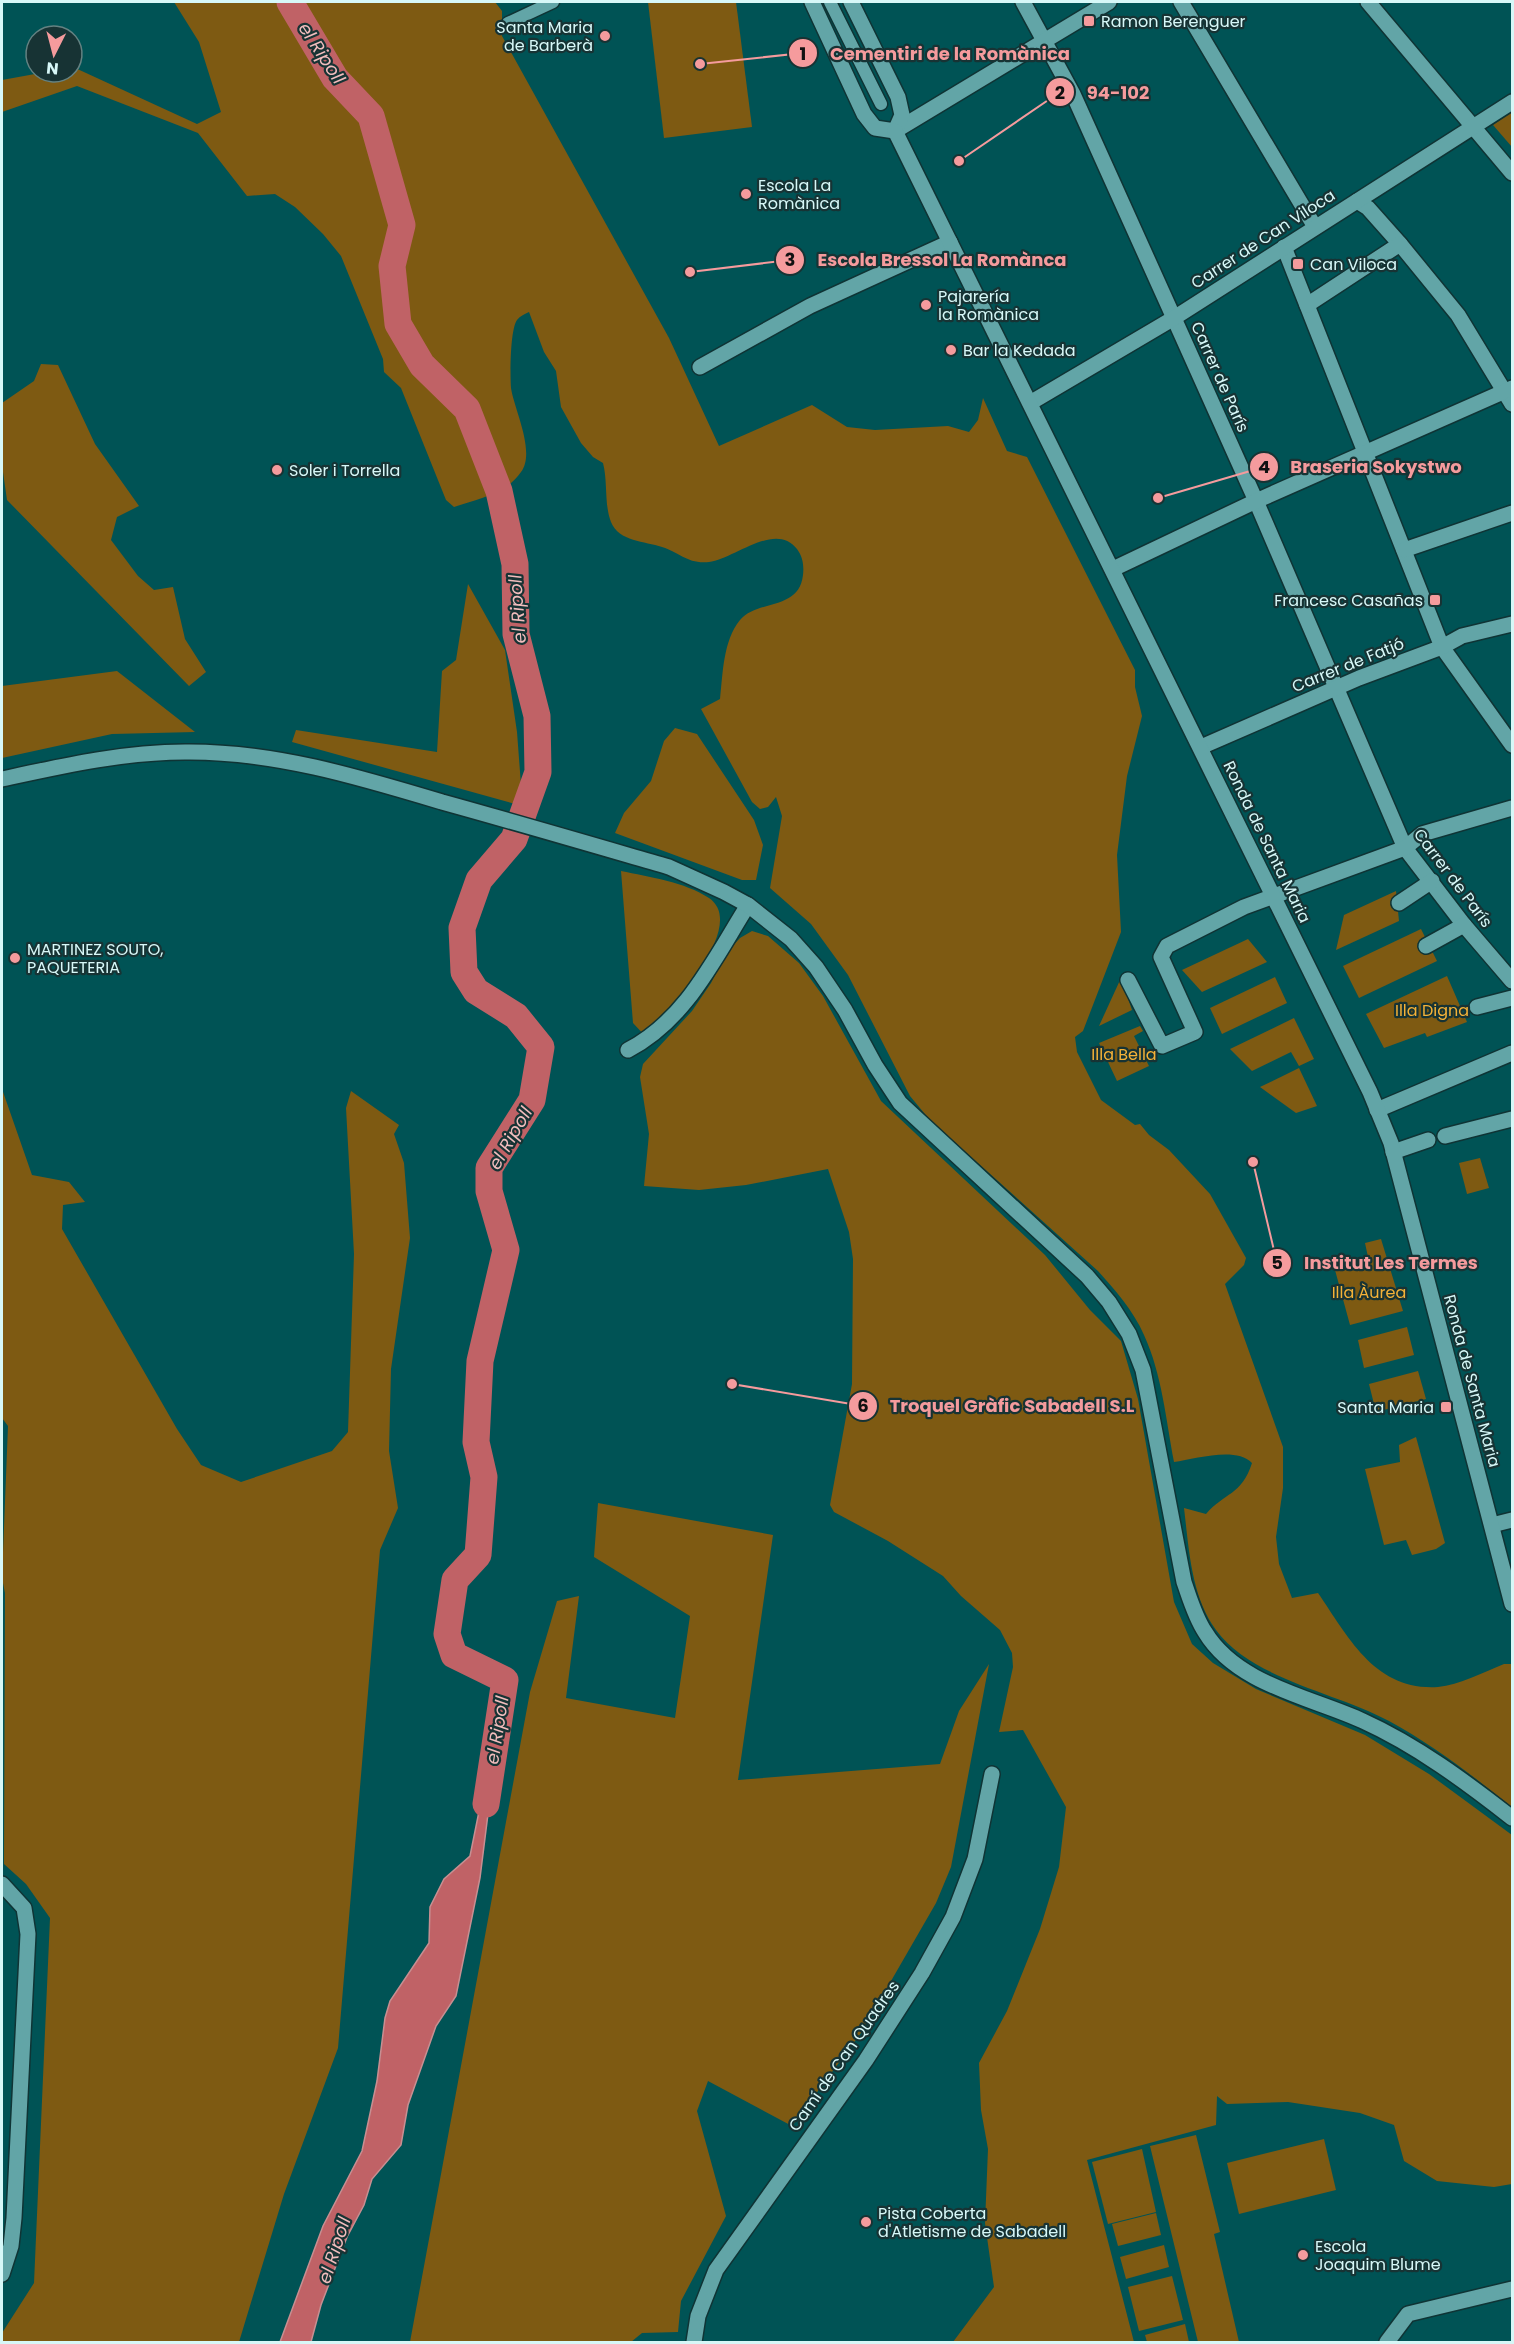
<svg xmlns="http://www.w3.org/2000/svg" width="1514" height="2344" font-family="Poppins,sans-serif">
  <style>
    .green { fill: #7e5a12 }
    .water { fill: #c06266; stroke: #c78f92; stroke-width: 1.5 }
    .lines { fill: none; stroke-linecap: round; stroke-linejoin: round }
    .river { stroke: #c06266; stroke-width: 27 }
    .pedestrian-casing { stroke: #0f3435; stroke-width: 15 }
    .minor-casing { stroke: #0f3435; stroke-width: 18 }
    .tertiary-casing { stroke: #0f3435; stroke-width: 18 }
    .secondary-casing { stroke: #0f3435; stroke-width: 18 }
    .pedestrian { stroke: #62a5a7; stroke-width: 12 }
    .minor { stroke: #62a5a7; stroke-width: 15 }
    .tertiary { stroke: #62a5a7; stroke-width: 15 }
    .secondary { stroke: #62a5a7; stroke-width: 15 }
    .poi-dot { fill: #f59b9d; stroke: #173334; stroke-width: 2 }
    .labels { text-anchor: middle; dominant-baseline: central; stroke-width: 4.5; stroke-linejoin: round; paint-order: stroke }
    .poi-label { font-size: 16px; fill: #d7f8f8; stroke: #173334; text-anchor: start }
    .street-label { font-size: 16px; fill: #d7f8f8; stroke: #173334 }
    .park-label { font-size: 16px; fill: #f4b238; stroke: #173334 }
    .water-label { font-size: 18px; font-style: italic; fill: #f2bdbd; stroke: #173334 }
    .leader { fill: none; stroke: #f59b9d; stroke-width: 2 }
    .callout-dot { fill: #f59b9d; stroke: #173334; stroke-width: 2 }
    .mark-label { font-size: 18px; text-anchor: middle; font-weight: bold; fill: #111 }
    .callout-label { font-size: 18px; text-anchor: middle; font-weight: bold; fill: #f59b9d; stroke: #173334; stroke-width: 4.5; stroke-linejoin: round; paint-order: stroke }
  </style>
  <rect width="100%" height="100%" fill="#005355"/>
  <!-- green -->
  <g class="green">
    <path d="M174,2h321l7,9v25l167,302 50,108 93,-41 35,22 28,3 73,-4 21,6 9,-12 5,-22 24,53 20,6 108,213v17l7,29 -15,60 -10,79 4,77 -38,99 -8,6 2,15 24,48 34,25 5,-1 9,11 20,15 41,44 36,64 -2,7 -19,19 58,163v41l-7,49 3,27 13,34 26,-5c31,45 57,98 120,94 21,-2 46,-15 66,-23h8v143c-39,-31 -79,-62 -123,-86 -53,-29 -136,-41 -173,-91 -25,-34 -27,-81 -32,-122l22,6c18,-21 36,-19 46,-51 -16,-17 -57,-4 -78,-1 -8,-42 -12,-88 -30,-127 -11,-25 -29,-45 -46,-64l-169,-152 -19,-23 -62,-121 -37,-51 -41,-36 12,-72 -6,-19 -8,10 -8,2 -8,-7 -51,-93 19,-10c3,-26 3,-58 20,-79 18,-21 59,-9 63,-45 1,-9 0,-18 -6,-26 -22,-28 -62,10 -88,13 -22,2 -28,-9 -47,-15 -17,-6 -43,-5 -51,-25 -7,-18 -3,-40 -8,-59l-10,-6 -12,-14 -20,-36 -5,-36 -12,-19 -15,-40c-4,2 -9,4 -12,8 -7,10 -7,55 -6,68 3,21 25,64 10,84 -15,22 -44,27 -67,35l-8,-7 -45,-112 -17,-16 -1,-13 -42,-103 -18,-22 -28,-27 -20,-13 -28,2 -49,-63 -121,-47 -75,26v-32l44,-8h26l1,-5 124,57 24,-12 -22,-70z"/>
    <polygon points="648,2 736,2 752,127 664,138"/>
    <polygon points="1512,112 1512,147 1493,125"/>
    <polygon points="41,364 58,365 95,444 139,506 117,517 111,540 138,576 154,590 173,587 185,639 206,672 189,686 7,500 2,465 2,403 34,381"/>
    <polygon points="468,584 505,650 517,732 521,785 519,805 292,742 296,730 437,752 442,671 456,660"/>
    <polygon points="117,671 195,732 112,734 2,758 2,686"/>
    <polygon points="675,728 697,734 754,820 763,845 756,880 742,880 615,833 624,813 651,781 664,741"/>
    <path d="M621,871c28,6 64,11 88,27 41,28 -44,117 -63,139l-13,-14z"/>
    <polygon points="1396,891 1399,921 1336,950 1344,915"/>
    <polygon points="1421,929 1437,961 1359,998 1343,966"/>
    <polygon points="752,931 768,936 799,963 823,996 881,1101 1045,1255 1090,1310 1121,1341 1138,1399 1174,1602 1192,1644 1213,1663 1256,1689 1365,1735 1429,1774 1512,1835 1512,2184 1494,2187 1437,2181 1404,2161 1394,2125 1360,2113 1288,2102 1227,2104 1217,2096 1216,2125 1087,2160 1134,2342 953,2342 994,2287 985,2223 988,2149 981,2110 979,2063 1007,2011 1040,1929 1059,1867 1066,1807 1023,1730 999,1732 1013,1667 1012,1653 1000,1630 961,1596 943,1576 888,1541 834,1512 830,1505 852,1384 853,1259 849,1232 828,1169 746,1185 699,1190 644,1186 649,1134 640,1077 643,1064 692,1011 711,983 727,952 740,938"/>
    <polygon points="1248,939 1267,962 1202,992 1182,970"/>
    <polygon points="1447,976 1467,1022 1427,1037 1425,1033 1384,1048 1366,1014"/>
    <polygon points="1275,977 1287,1003 1222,1034 1210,1008"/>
    <polygon points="1121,978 1132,1010 1099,1026"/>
    <polygon points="1294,1018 1314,1059 1299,1066 1291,1052 1252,1071 1230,1049"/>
    <polygon points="1140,1026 1143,1031 1134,1036 1149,1066 1117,1081 1099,1043"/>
    <polygon points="1299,1068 1317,1106 1296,1113 1260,1087"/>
    <polygon points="2,1089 32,1175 69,1182 85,1202 63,1205 62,1229 177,1429 201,1465 241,1482 332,1451 348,1432 354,1254 346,1108 351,1091 399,1125 394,1134 404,1163 410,1238 391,1369 389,1451 398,1508 380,1550 338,2048 284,2194 239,2342 2,2342 2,2333 34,2283 50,1918 26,1884 4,1864 5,1593 2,1578 8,1426 2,1418"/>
    <polygon points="1480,1158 1489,1188 1467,1194 1459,1163"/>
    <polygon points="1381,1239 1403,1311 1350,1325 1335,1270 1326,1268 1368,1257 1365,1243"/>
    <polygon points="1407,1327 1414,1355 1364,1368 1358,1340"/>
    <polygon points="1418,1371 1426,1399 1376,1412 1369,1384"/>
    <polygon points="1416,1437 1445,1543 1436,1549 1412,1555 1406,1540 1384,1545 1365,1469 1400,1462 1399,1445"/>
    <polygon points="598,1503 773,1535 738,1780 940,1764 959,1711 989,1664 951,1867 936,1903 861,2033 792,2126 708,2081 697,2111 726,2216 681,2301 678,2332 642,2333 631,2342 410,2342 530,1692 557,1601 579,1596 566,1698 675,1718 690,1616 594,1557"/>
    <polygon points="1196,2135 1220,2232 1214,2234 1239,2342 1198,2342 1150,2146"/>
    <polygon points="1324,2139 1336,2190 1239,2214 1227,2163"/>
    <polygon points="1142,2149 1156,2212 1108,2224 1092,2162"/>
    <polygon points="1156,2213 1161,2235 1118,2246 1112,2224"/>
    <polygon points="1164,2245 1169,2267 1126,2279 1120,2257"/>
    <polygon points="1172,2276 1183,2320 1139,2331 1128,2287"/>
    <polygon points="1185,2324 1189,2342 1147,2342 1145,2335"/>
  </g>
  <!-- water -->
  <polygon class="water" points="491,1769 493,1774 480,1878 456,1996 436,2026 408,2105 401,2145 372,2179 364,2205 347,2237 321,2305 311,2342 280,2342 323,2226 362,2151 377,2081 385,2018 390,2001 429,1943 430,1907 444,1879 470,1856 487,1772"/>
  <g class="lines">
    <!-- river -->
    <polyline class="river" points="290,2 335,78 371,116 402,225 392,266 398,324 422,365 467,409 499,491 515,564 516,634 537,716 538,772 514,839 479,880 462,928 464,972 476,991 516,1016 541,1047 532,1100 489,1168 489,1191 506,1250 480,1361 476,1442 484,1477 478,1555 455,1580 447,1634 454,1655 505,1680 486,1804"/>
    <!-- pedestrian casing -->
    <g class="pedestrian-casing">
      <g id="pedestrian">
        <polyline points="830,2 881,104"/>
        <polyline points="508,23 553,2"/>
      </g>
    </g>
    <!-- minor casing -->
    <g class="minor-casing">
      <g id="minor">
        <polyline points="1023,2 1073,94 1182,336 1256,501 1405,848 1464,925 1512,981"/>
        <polyline points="1181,2 1315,227"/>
        <polyline points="1368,2 1512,173"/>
        <polyline points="895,131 1109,2"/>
        <polyline points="1357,201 1368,208 1400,244 1458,315 1512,404"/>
        <polyline points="1284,247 1442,647 1512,745"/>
        <polyline points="1307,305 1400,244"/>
        <polyline points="700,367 810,306 950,242"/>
        <polyline points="1030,403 1174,318 1512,102"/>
        <polyline points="1404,550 1512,513"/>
        <polyline points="1113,569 1256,501 1512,388"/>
        <polyline points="1201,747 1359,678 1442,647 1462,636 1512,624"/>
        <polyline points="1399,903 1432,881"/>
        <polyline points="1426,946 1464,925"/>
        <polyline points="1128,980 1162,1046 1195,1032 1161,957 1167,946 1244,907 1405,848 1422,834 1512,808"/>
        <polyline points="1477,1007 1512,998"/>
        <path d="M628,1050c58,-30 86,-91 120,-145"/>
        <polyline points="1377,1110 1512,1053"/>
        <polyline points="1445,1136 1512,1119"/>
        <polyline points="1393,1152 1428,1140"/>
        <polyline points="1492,1525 1512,1520"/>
        <polyline points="2,1884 24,1908 28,1934 14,2218 11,2246 2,2274"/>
        <polyline points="694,2342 698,2316 716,2270 866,2060 922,1973 953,1917 975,1859 992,1774"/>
        <polyline points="1387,2342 1408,2314 1512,2289"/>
      </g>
    </g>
    <!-- tertiary casing -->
    <g class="tertiary-casing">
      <g id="tertiary">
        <polyline points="812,2 864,114 875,128 895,131"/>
        <polyline points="851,2 898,97 902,115 895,131"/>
        <polyline points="895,131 1370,1092 1391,1143 1512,1604"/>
      </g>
    </g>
    <!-- secondary casing -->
    <g class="secondary-casing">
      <path id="secondary" d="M2,779c60,-13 121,-27 183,-27 88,-1 174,25 257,50 76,21 151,43 227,65l55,25 24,13 43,34 25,28 29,43 30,55 25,38 187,173 22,26 20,32 14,36 41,212c6,17 11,35 21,50 32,53 106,65 158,89 53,24 103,61 149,97"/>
    </g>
    <!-- pedestrian -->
    <use href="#pedestrian" class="pedestrian"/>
    <!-- minor -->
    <use href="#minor" class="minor"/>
    <!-- tertiary -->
    <use href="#tertiary" class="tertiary"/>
    <!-- secondary -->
    <use href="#secondary" class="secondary"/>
  </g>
  <!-- markers -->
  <g class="poi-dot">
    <rect x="1083" y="15" width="12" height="12" rx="3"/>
    <circle cx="605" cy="36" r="6"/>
    <circle cx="746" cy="194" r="6"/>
    <rect x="1292" y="258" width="12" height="12" rx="3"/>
    <circle cx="926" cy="305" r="6"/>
    <circle cx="951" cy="350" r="6"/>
    <circle cx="277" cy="470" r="6"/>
    <rect x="1429" y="594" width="12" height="12" rx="3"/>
    <circle cx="15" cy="958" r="6"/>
    <rect x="1440" y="1401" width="12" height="12" rx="3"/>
    <circle cx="866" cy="2222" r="6"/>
    <circle cx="1303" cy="2255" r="6"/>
  </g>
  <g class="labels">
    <!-- poi labels -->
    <g class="poi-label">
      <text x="1101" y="21">Ramon Berenguer</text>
      <text x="593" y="27" text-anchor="end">Santa Maria<tspan x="593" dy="18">de Barberà</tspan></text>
      <text x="758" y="185">Escola La<tspan x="758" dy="18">Romànica</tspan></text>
      <text x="1310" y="264">Can Viloca</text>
      <text x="938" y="296">Pajarería<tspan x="938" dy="18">la Romànica</tspan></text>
      <text x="963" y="350">Bar la Kedada</text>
      <text x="289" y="470">Soler i Torrella</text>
      <text x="1423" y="600" text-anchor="end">Francesc Casañas</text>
      <text x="27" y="949">MARTINEZ SOUTO,<tspan x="27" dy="18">PAQUETERIA</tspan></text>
      <text x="1434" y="1407" text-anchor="end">Santa Maria</text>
      <text x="878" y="2213">Pista Coberta<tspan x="878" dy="18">d'Atletisme de Sabadell</tspan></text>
      <text x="1315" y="2246">Escola<tspan x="1315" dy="18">Joaquim Blume</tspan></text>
    </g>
    <!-- street labels -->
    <g class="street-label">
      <text transform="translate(1263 239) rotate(-33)">Carrer de Can Viloca</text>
      <text transform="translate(1220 377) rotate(66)">Carrer de París</text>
      <text transform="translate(1348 665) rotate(-22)">Carrer de Fatjó</text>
      <text transform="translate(1267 842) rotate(64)">Ronda de Santa Maria</text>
      <text transform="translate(1453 878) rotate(53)">Carrer de París</text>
      <text transform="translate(1472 1381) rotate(75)">Ronda de Santa Maria</text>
      <text transform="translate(844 2056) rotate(-55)">Camí de Can Quadres</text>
    </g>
    <!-- park labels -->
    <g class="park-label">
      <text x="1432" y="1010">Illa Digna</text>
      <text x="1124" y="1054">Illa Bella</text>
      <text x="1369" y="1292">Illa Àurea</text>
    </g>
    <!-- water labels -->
    <g class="water-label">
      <text transform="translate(322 53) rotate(57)">el Ripoll</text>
      <text transform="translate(517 609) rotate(-94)">el Ripoll</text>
      <text transform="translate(510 1138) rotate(-60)">el Ripoll</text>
      <text transform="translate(497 1730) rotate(-81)">el Ripoll</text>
      <text transform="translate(334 2250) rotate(-72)">el Ripoll</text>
    </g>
  </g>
  <!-- callouts -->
  <path class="leader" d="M700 64L803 53M959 161L1060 92M690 272L790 260M1158 498L1264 467M1253 1162L1277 1263M732 1384L863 1406"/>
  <g class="callout-dot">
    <circle cx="700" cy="64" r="6"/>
    <circle cx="959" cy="161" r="6"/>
    <circle cx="690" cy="272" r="6"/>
    <circle cx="1158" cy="498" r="6"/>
    <circle cx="1253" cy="1162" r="6"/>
    <circle cx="732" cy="1384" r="6"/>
    <circle cx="803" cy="53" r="15"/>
    <circle cx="1060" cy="92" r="15"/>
    <circle cx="790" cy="260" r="15"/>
    <circle cx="1264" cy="467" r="15"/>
    <circle cx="1277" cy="1263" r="15"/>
    <circle cx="863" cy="1406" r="15"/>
  </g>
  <g class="mark-label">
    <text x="803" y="60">1</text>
    <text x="1060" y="99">2</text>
    <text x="790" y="266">3</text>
    <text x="1264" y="473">4</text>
    <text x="1277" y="1269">5</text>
    <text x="863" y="1412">6</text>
  </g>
  <g class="callout-label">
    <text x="950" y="60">Cementiri de la Romànica</text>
    <text x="1118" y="99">94-102</text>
    <text x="942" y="266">Escola Bressol La Romànca</text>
    <text x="1376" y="473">Braseria Sokystwo</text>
    <text x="1391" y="1269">Institut Les Termes</text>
    <text x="1012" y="1412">Troquel Gràfic Sabadell S.L</text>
  </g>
  <!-- border -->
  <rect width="1514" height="2344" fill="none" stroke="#d7f8f8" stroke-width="6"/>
  <!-- north arrow -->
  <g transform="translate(54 54) rotate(186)"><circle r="28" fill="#173334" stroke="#648282" stroke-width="1.5"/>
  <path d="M0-4.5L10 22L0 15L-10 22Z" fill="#f59b9d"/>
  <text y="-9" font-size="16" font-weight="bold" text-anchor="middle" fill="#d7f8f8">N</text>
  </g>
</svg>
